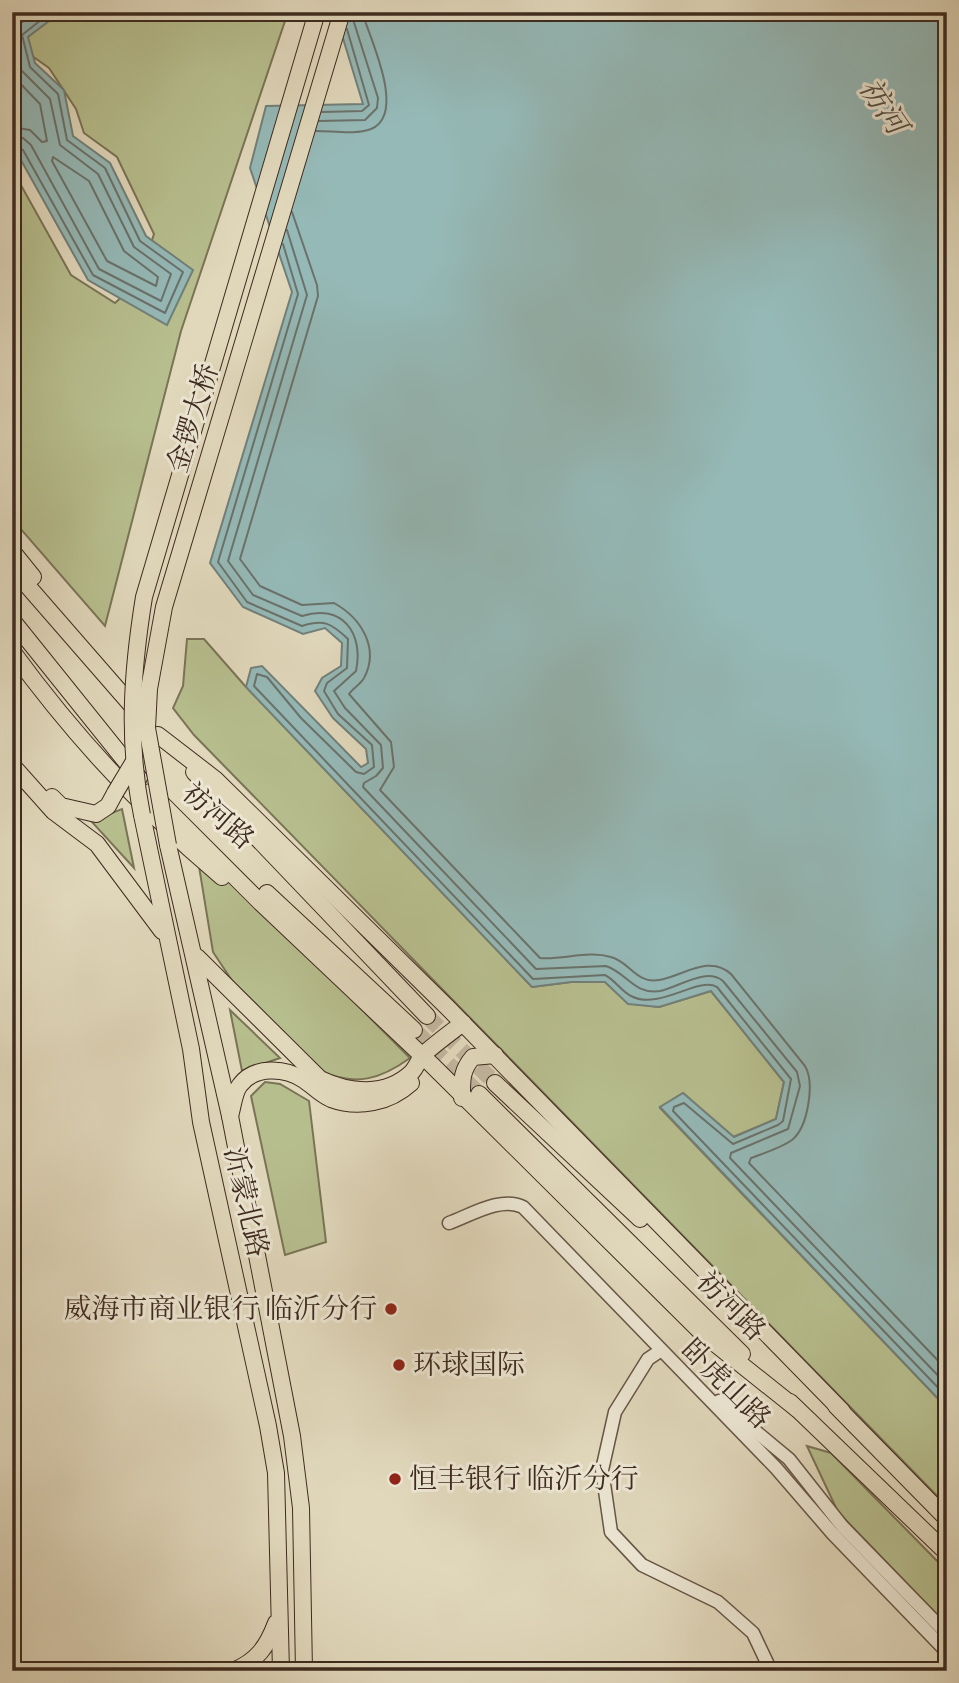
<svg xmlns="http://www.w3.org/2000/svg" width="959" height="1683" font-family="Alegreya,'Noto Serif SC',serif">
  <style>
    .green { fill: #b7be8e; stroke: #7a7456; stroke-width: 2 }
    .water { fill: #95b9b7; stroke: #72807a; stroke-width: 2 }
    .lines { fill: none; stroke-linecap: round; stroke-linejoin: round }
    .shore { stroke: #6a726b; stroke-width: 2 }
    .major-tunnel { stroke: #c0b59d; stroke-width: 16; stroke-dasharray: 16 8; stroke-linecap: butt }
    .minor-casing { stroke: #675646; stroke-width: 15 }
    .major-casing { stroke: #3e2b1f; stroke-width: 18 }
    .minor { stroke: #ece6d3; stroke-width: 12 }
    .major { stroke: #e1d8bc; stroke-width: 16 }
    .major-bridge-casing { stroke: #3e2b1f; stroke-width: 18; stroke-linecap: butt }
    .major-bridge { stroke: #e1d8bc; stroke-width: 16 }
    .poi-dot { fill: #8f2418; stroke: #ece6d3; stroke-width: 2.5 }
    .labels { text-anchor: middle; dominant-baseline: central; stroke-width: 6; stroke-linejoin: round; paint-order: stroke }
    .street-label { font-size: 28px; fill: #3e2b1f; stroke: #ece6d3 }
    .poi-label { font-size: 28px; fill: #3e2b1f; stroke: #ece6d3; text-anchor: start }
    .water-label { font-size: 30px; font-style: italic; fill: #544e45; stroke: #ece6d3 }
  </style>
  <rect width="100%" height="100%" fill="#e1d8bc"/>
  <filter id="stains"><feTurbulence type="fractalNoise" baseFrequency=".00286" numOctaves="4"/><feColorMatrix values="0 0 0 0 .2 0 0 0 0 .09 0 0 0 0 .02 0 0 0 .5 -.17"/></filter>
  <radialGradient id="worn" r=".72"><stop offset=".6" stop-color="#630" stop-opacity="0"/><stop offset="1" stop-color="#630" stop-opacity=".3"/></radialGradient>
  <!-- green -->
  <g class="green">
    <polygon points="48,12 288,12 181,331 105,626 12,519 12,169 71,275 115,303 138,282 154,234 117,157 84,133 76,109 49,68 25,51 21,34"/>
    <polygon points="187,639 204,639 246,687 532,987 571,982 605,982 628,1003 659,1007 711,991 784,1082 776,1119 733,1137 683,1093 660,1108 947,1408 947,1506 194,735 173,708 183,686"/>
    <polygon points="122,809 134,868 91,821"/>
    <path d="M195,842l215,216c-29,21 -55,29 -88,13l-89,-89 -20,-30z"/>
    <polygon points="230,1010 280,1058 242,1071"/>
    <polygon points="265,1082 280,1084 309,1101 326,1242 285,1255 251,1096"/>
    <polygon points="807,1446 831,1453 947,1571 947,1625 838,1512"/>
  </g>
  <!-- water -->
  <g class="water">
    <polygon points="12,12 61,12 28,37 35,63 64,90 73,136 110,163 146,236 193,270 167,325 88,280 17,153 12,153"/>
    <polygon points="335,12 947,12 947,1408 660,1107 683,1093 734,1137 776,1119 784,1082 711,991 659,1007 628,1004 605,982 571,982 532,987 246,687 251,668 262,666 361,767 368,763 366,749 333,718 315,691 322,678 341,666 342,643 325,628 303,634 243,607 210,563 292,292 250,168 266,106 363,104"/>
  </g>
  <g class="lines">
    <!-- shore -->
    <g class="shore">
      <polyline points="12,75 40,104 47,141 42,142 30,130 12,127"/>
      <polyline points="322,112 362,111 369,105 347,29"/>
      <polyline points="319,121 365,120 377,108 378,98 351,13"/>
      <path d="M316,131c17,0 40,4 55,-2 36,-15 -1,-90 -9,-117"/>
      <polyline points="12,137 23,138 31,145 99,269 161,301 171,274 134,247 98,174 60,145 50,99 21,70 13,33 18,25 36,12"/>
      <polyline points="12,146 23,150 93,275 165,313 183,272 140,241 105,168 67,140 58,94 30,67 22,35 51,12"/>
      <polygon points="53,157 89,181 124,251 158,277 156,286 107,261 52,161"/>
      <path d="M292,212l25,73 1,11 -78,263 20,27 42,19 32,-2c27,15 46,45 30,75 -4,7 -11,10 -15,16l42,48 3,25 -14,23 160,168c23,2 48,-8 71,-1 19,5 25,27 48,23 24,-4 50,-26 72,-6l74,92c10,17 3,61 -13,74 -11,8 -28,13 -41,18l-2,5 198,207"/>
      <path d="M287,230l20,65 -79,266 25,34 49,21c40,-13 62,17 54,55l-22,20 11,17 36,37 2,23 -7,8 -12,7 -1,4 173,182 70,-3c21,7 28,29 54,25 19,-4 46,-24 63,-10l74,91 3,14 -12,43 -57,24 -1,5 217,227"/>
      <path d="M283,244l15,50 -80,268 29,40 55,24c22,-7 29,-3 46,13l-1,29 -20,15 -3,8 14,23 34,31 2,22 -10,7 -8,-2 -55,-54 -34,-41 -10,-3 -3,12 279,293 72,-4c10,5 16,16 26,21 28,15 67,-20 86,-9l74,92 -8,42 -5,4 -45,19 -49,-41 -10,4 -1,4 274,286"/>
    </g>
    <!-- major-tunnel -->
    <g class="major-tunnel">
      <polyline points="427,1016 495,1083"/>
      <polyline points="414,1030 479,1094"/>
    </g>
    <!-- minor casing -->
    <g class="minor-casing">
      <g id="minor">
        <path d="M449,1223c22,-8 52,-27 74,-16l253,261 57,66 114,118"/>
        <polyline points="660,1351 648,1359 615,1412 602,1470 611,1532 642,1565 718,1602 753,1633 771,1671"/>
        <polyline points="719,1401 789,1459 842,1526 947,1634"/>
      </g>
    </g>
    <!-- major casing -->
    <g class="major-casing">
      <g id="major">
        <polyline points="12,551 33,577"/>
        <polyline points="12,568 140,715"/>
        <polyline points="12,620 139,778"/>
        <path d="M12,651c62,85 129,158 210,226"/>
        <polyline points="158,735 215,779 447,1007 842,1411"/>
        <polyline points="12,765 53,811 97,844 162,931"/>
        <polyline points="194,772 427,1016"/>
        <polyline points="150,792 261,903 431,1064 703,1334 797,1409"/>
        <polyline points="52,797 61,806 96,814 108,806 115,793"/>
        <polyline points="142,815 191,1049 201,1122 268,1426 276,1473 281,1671"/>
        <polyline points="168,845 230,1116 292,1436 301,1508 304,1671"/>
        <polyline points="267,893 414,1030"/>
        <path d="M197,957l123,122c29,14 66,18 92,-7 5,-6 7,-13 12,-18 12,-11 26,-21 39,-31"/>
        <polyline points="495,1083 640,1219"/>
        <polyline points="479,1094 742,1354"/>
        <path d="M462,1098c0,-18 -1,-27 11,-41l22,-2"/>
        <path d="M230,1116c3,-9 4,-24 10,-31 15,-20 46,-17 64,-5 9,6 17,15 27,19 27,10 58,4 80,-16"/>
        <polyline points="790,1402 947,1553"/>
        <polyline points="836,1406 947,1519"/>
        <path d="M233,1671c24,-10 34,-24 43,-48"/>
      </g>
    </g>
    <!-- minor -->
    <use href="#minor" class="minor"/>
    <!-- major -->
    <use href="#major" class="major"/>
    <!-- major-bridge casing -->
    <g class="major-bridge-casing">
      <g id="major-bridge">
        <polyline points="115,793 133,763"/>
        <path d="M142,815c-15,-74 -10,-144 2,-218l173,-585"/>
        <polyline points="168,845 147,728 149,689 164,607 342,12"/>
      </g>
    </g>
    <!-- major-bridge -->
    <use href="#major-bridge" class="major-bridge"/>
  </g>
  <!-- markers -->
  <g class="poi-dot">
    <circle cx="391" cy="1309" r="7"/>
    <circle cx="399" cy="1365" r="7"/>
    <circle cx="395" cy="1479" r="7"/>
  </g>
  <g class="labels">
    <!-- street labels -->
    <g class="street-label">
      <text transform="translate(193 418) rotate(-73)">金锣大桥</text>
      <text transform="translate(218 816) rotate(41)">祊河路</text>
      <text transform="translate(246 1202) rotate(77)">沂蒙北路</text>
      <text transform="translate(731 1306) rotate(45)">祊河路</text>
      <text transform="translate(726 1384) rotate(45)">卧虎山路</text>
    </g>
    <!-- poi labels -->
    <g class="poi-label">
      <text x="377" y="1309" text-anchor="end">威海市商业银行 临沂分行</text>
      <text x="413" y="1365">环球国际</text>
      <text x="409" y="1479">恒丰银行 临沂分行</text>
    </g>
    <!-- water labels -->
    <g class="water-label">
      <text transform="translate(883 106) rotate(56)">祊河</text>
    </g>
  </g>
  <!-- margin -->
  <rect width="959" height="1683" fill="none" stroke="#e1d8bc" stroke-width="42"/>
  <rect x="14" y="14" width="931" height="1655" fill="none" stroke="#3e2b1f" stroke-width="3.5"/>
  <rect x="21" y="21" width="917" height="1641" fill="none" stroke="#3e2b1f" stroke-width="2"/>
  <rect width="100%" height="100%" filter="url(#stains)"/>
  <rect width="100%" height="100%" fill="url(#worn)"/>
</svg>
